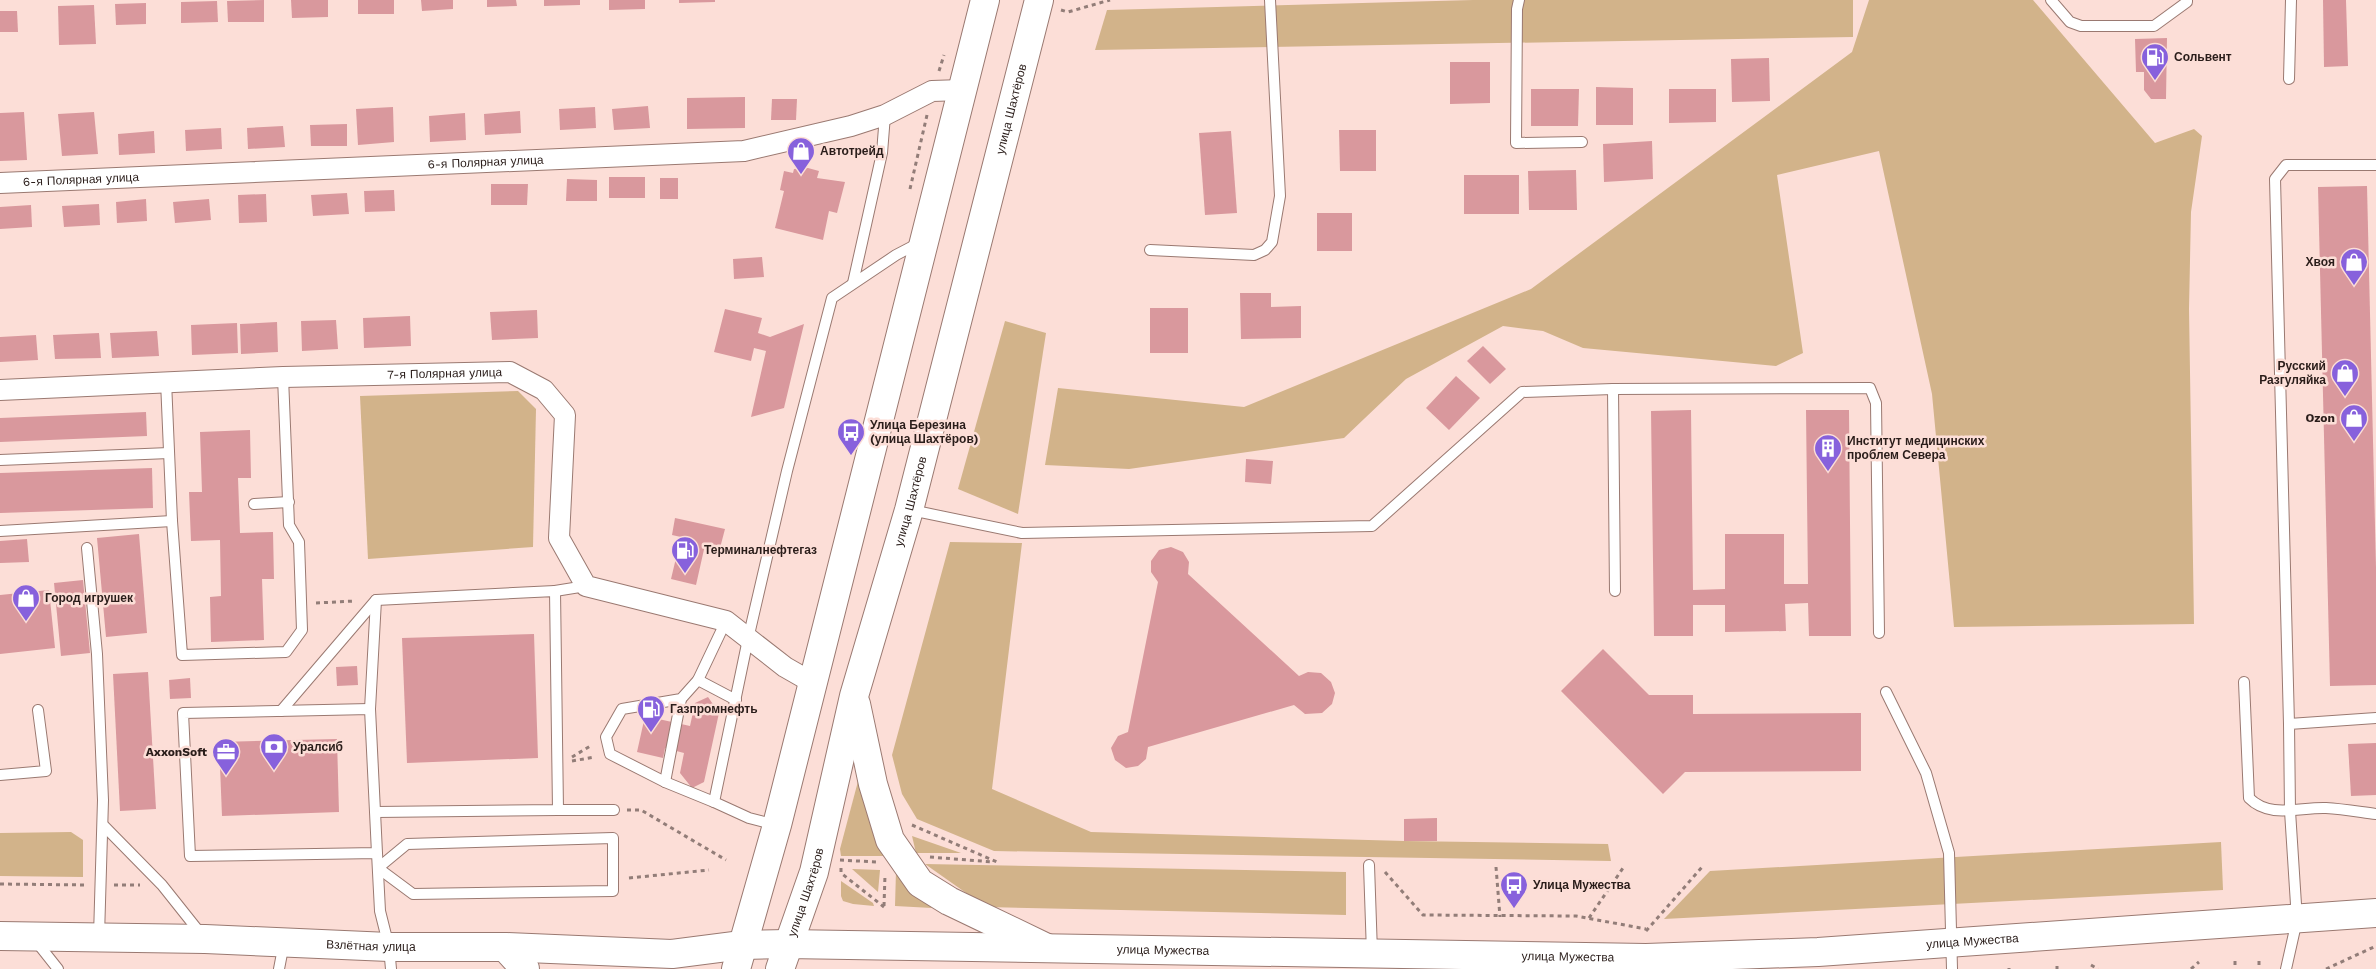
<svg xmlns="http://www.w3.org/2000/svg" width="2376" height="969" font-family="'Work Sans',sans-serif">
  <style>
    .green { fill: #d2b38a }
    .building { fill: #d9989d }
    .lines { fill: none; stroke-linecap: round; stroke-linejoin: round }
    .service-casing { stroke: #9a7971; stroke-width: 12 }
    .minor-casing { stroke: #9a7971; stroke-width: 22 }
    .secondary-casing { stroke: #9a7971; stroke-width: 30 }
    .primary-casing { stroke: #9a7971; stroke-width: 30 }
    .path { stroke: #927d78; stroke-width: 3; stroke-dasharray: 4 4; stroke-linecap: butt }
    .service { stroke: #fff; stroke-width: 10 }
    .minor { stroke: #fff; stroke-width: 20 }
    .secondary { stroke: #fff; stroke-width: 28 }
    .primary { stroke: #fff; stroke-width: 28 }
    .labels { text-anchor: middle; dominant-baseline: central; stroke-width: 5; stroke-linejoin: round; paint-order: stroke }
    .poi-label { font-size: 12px; font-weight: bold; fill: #2a1d1a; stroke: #fcded7; text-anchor: start }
    .street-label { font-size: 12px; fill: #2a1d1a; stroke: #fcded7 }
  </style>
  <rect width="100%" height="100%" fill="#fcded7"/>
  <!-- green -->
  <g class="green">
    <polygon points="1473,0 1853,0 1853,37 1095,50 1107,10"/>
    <polygon points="1869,0 2033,0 2155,143 2194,129 2202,136 2191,212 2189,309 2194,624 1954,627 1932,394 1879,151 1777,175 1803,353 1776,366 1583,348 1543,331 1503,326 1406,379 1344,438 1129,469 1045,465 1058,388 1244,407 1531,289 1852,52"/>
    <polygon points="1005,321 1046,333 1018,514 958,489"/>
    <polygon points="518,391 536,409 533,547 368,559 360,396"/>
    <polygon points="950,542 1022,543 992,789 1091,832 1404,841 1608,844 1611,861 994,851 917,819 902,794 892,755"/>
    <polygon points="861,770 885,856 841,856 840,849"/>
    <polygon points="71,832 83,840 83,877 0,876 0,833"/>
    <polygon points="912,836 961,853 916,853"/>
    <polygon points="2221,842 2223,890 1664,919 1710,871"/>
    <polygon points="925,864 1346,872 1346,915 986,907"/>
    <polygon points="852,869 880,870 878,892"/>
    <polygon points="896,871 932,908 895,906"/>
    <polygon points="841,881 873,903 874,906 853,904 843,901 841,896"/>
  </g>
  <!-- building -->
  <g class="building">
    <polygon points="264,0 264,22 228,22 227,1"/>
    <polygon points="291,0 328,0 328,17 292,18"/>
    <rect x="358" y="0" width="36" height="14"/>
    <polygon points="421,0 453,0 453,9 422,11"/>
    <polygon points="487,0 516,0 517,6 487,7"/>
    <polygon points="544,0 580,0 580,5 544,6"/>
    <polygon points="609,0 645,0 645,9 609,10"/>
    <polygon points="679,0 715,0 715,2 679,3"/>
    <polygon points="2323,0 2346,0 2348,66 2324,67"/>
    <polygon points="217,1 218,22 181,23 181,2"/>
    <polygon points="146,3 146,24 116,25 115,4"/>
    <polygon points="94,5 96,44 59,45 58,6"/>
    <polygon points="0,11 17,11 18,32 0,32"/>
    <polygon points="2167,38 2166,99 2151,99 2144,90 2144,72 2136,72 2135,39"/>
    <polygon points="1769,58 1770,101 1732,102 1731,59"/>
    <polygon points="1450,62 1490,62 1490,103 1450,104"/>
    <polygon points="1596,87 1633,88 1633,125 1596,125"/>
    <polygon points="1531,89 1579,89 1578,126 1531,126"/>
    <polygon points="1669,89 1716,89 1716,122 1669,123"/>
    <polygon points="745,97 745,128 687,129 687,98"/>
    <polygon points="772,99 797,99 796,120 771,120"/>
    <polygon points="648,106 650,128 614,130 612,109"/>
    <polygon points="393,107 394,142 358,145 356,109"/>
    <polygon points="595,107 596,128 560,130 559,109"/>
    <polygon points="520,111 521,133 485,135 484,114"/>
    <polygon points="24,112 27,160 0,161 0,113"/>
    <polygon points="94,112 98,154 62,156 58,114"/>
    <polygon points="465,113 466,140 430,142 429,116"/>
    <polygon points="347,124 347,146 311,146 310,125"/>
    <polygon points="283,126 285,147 248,149 247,128"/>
    <polygon points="221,128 222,149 186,151 185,130"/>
    <polygon points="1339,130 1376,130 1376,171 1340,171"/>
    <polygon points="154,131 155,153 119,155 118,134"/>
    <polygon points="1231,131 1237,213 1205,215 1199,133"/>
    <polygon points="1652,141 1653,179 1604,182 1603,144"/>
    <polygon points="808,168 819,171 817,178 845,182 837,213 829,211 823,240 775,228 784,191 780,190 784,171 793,173 794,169"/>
    <polygon points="1576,170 1577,210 1529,210 1528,171"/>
    <rect x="1464" y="175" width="55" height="39"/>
    <rect x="609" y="177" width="36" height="21"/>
    <rect x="660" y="178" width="18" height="21"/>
    <polygon points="567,179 597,180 597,201 566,201"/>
    <polygon points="491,184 528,184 527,205 491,205"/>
    <polygon points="2367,186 2376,568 2376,685 2330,686 2318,187"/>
    <polygon points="394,190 395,211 365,212 364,191"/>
    <polygon points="347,193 349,214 313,216 311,195"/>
    <polygon points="266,194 267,222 239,223 238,195"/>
    <polygon points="146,199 147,221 117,223 116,202"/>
    <polygon points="209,199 211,220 175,223 173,202"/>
    <polygon points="99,204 100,225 64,227 62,206"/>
    <polygon points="31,205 32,227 0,229 0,207"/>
    <rect x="1317" y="213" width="35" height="38"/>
    <polygon points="762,257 764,277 734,279 733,259"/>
    <polygon points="1240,293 1271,293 1271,307 1301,306 1301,338 1241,339"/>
    <rect x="1150" y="308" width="38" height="45"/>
    <polygon points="725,309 762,318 758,333 770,337 804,324 784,408 751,417 766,351 754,348 751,361 714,352"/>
    <polygon points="537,310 538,338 492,340 490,312"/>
    <polygon points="410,316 411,346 364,348 363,318"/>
    <polygon points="336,320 338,349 302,351 301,321"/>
    <polygon points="277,322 278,352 241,354 240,324"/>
    <polygon points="237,323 238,353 192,355 191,325"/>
    <polygon points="157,331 159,356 112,358 110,333"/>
    <polygon points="99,333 101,358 55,359 53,335"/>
    <polygon points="36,335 38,360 0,362 0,337"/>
    <polygon points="1483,346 1506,369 1490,384 1467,361"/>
    <polygon points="1456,376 1480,398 1449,430 1426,408"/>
    <polygon points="1691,410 1693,590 1725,589 1725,534 1784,534 1784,584 1808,584 1806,410 1849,410 1851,636 1809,636 1808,603 1785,604 1786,631 1725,632 1725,605 1693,605 1693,636 1654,636 1651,411"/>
    <polygon points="146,412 147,436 0,442 0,418"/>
    <polygon points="250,430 251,478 238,478 240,533 273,532 274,579 262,579 264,640 211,642 210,597 221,596 220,540 191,541 189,492 202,492 200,432"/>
    <polygon points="1246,459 1273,461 1271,484 1245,482"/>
    <polygon points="152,468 153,508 0,513 0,473"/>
    <polygon points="675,518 725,529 720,548 705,545 696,585 671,579 681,537 672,535"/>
    <polygon points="139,534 147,633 106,637 97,538"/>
    <polygon points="27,539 29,562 0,563 0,541"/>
    <polygon points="1171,547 1183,552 1189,562 1188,574 1299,676 1308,672 1321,673 1331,682 1335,693 1332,704 1322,713 1305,714 1294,705 1148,747 1146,759 1138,766 1126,768 1115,760 1111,748 1118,736 1128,732 1158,582 1151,572 1151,561 1159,550"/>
    <polygon points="83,580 90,653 61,656 54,583"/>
    <polygon points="49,590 55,648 0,654 0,595"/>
    <polygon points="534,634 538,758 407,763 402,638"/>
    <polygon points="1603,649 1649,695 1693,695 1693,714 1861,713 1861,771 1685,772 1663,794 1561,691"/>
    <polygon points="357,666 358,685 337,686 336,667"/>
    <polygon points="148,672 156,809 120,811 113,674"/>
    <polygon points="190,678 191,698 170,699 169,680"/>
    <polygon points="708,697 719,713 704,782 692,788 680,773 684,753 665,748 663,758 637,752 645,716 690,726 695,703"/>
    <polygon points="337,739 339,812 222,816 219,742"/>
    <polygon points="2376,743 2376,795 2351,796 2348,744"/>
    <polygon points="1437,818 1437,841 1404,841 1404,819"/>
  </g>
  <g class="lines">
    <!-- service casing -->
    <g class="service-casing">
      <g id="service">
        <polyline points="1519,0 1517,9 1516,143 1582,142"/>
        <polyline points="2051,0 2070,22 2081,26 2154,26 2187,2 2187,0"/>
        <polyline points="2289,79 2291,0"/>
        <polyline points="1150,250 1254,255 1265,250 1272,242 1280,196 1270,0"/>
        <polyline points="853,283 882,153 885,115"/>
        <polyline points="166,381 172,521 182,655 286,652 302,630 299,542 289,525 283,377"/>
        <polyline points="1613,389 1615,591"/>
        <polyline points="0,460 169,453"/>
        <polyline points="254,504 289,502"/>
        <polyline points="911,510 1022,533 1372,526 1522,392 1613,389 1870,388 1876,403 1879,633"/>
        <polyline points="0,531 172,521"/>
        <polyline points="87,548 97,654 103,800 99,936"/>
        <polyline points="555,591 586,586"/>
        <polyline points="698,680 726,621"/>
        <path d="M2244,682l5,116c21,21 50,9 77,10 17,1 34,4 50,6"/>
        <polyline points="1886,692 1926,773 1949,853 1952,969"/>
        <polyline points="370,709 376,600"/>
        <polyline points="281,711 376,600 555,591 558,810 376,812"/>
        <polyline points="2289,724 2275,179 2286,165 2376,165"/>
        <polyline points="0,775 46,771 38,710"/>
        <polyline points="665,782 681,699"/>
        <polyline points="714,802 665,782 610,754 606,737 622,709 681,699 698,680 736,700"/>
        <polyline points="558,810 614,810"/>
        <polyline points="776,825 749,818 714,802 748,639 787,471 832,298 896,255 919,243"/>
        <polyline points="104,826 162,885 201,934"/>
        <polygon points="613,838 613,891 413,894 378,868 407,844"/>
        <polyline points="377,853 370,709 183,713 190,856 377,853 380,911 389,947 391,969"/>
        <polyline points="1369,865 1372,953"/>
        <polyline points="35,940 58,969"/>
        <polyline points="279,969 284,943"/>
        <polyline points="2286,969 2297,920 2290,811 2289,724 2376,718"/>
      </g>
    </g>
    <!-- minor casing -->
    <g class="minor-casing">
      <g id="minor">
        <path id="s1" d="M0,183l744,-32 107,-25 34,-11 47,-24 30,-1"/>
        <path id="s2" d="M0,390l283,-13 227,-5 34,18 21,25 -6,123 27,48 140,35 59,46 28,16"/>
      </g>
    </g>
    <!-- secondary casing -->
    <g class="secondary-casing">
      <g id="secondary">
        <path id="s3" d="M0,936l205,3 184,8h116l167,7 70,-9 45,-1 859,14 172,-6 558,-39"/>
      </g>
    </g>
    <!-- primary casing -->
    <g class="primary-casing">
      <g id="primary">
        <polyline points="856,704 873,784 890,840 920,883 949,901 1047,948"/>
        <polyline points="505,947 525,969"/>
        <polyline points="736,969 777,825 985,0"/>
        <path id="s4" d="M780,969l34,-97 40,-176 55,-186 130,-510"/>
      </g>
    </g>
    <!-- path -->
    <g class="path">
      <polyline points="1061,10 1068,12 1110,0"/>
      <polyline points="939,71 944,55"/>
      <polyline points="910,189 927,115"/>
      <polyline points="316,603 355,601"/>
      <polyline points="572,757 592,745"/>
      <polyline points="572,761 595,757"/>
      <polyline points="627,810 641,810 726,860"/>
      <polyline points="912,825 997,862"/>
      <polyline points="930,857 993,862"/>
      <polyline points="840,860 876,862"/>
      <polyline points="1496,867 1500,917"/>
      <polyline points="841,868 841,873 884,907"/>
      <polyline points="1385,872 1423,915 1576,916 1646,929"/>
      <polyline points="629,878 709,870"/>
      <polyline points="0,884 87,885"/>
      <polyline points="114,885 140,885"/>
      <polyline points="884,906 885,875"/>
      <polyline points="1589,918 1623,868"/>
      <polyline points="1646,931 1703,866"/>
      <polyline points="2235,961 2235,969"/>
      <polyline points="2259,961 2259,969"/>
      <polyline points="2091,965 2098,969"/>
      <polyline points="2057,966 2057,969"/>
      <polyline points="2009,969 2009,968"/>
      <polyline points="2191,969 2199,962"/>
      <polyline points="2326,969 2376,946"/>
    </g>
    <!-- service -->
    <use href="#service" class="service"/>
    <!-- minor -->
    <use href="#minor" class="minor"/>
    <!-- secondary -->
    <use href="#secondary" class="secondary"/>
    <!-- primary -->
    <use href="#primary" class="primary"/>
  </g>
  <!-- icons -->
  <defs>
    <g id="fuel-pin" transform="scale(1.4375)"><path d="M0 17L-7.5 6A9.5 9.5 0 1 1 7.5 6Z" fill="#8761dc" stroke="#fcded7"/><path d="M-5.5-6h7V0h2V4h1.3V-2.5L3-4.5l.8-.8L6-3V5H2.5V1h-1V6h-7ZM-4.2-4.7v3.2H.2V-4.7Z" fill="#fff"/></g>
    <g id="shop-pin" transform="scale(1.4375)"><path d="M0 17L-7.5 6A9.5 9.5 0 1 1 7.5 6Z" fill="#8761dc" stroke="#fcded7"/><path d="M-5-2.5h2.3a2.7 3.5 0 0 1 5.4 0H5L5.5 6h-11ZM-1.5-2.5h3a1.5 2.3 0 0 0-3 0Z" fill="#fff"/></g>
    <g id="bus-pin" transform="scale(1.4375)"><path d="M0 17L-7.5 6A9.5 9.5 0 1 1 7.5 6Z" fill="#8761dc" stroke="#fcded7"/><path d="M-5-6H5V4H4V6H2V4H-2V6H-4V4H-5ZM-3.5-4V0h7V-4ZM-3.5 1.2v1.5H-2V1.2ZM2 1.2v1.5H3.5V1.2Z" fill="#fff"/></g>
    <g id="building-pin" transform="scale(1.4375)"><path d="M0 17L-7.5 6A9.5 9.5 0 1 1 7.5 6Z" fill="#8761dc" stroke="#fcded7"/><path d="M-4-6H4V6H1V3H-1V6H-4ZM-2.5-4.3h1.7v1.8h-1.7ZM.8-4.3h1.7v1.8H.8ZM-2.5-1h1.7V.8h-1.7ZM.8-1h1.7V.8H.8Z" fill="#fff"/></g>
    <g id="bank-pin" transform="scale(1.4375)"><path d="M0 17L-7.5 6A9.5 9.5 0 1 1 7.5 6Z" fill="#8761dc" stroke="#fcded7"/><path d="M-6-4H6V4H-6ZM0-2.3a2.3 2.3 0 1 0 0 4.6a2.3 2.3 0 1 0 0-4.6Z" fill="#fff"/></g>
    <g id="office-pin" transform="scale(1.4375)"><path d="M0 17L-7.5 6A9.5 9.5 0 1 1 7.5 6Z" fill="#8761dc" stroke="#fcded7"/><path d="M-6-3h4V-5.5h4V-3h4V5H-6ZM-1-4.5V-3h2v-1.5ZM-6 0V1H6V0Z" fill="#fff"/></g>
  </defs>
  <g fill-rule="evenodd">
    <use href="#fuel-pin" x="2155" y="57"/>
    <use href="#shop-pin" x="801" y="151"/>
    <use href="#shop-pin" x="2354" y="262"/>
    <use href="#shop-pin" x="2345" y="373"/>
    <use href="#shop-pin" x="2354" y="418"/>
    <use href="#bus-pin" x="851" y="432"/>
    <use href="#building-pin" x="1828" y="448"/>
    <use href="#fuel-pin" x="685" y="550"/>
    <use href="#shop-pin" x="26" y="598"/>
    <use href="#fuel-pin" x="651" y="709"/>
    <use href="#bank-pin" x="274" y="747"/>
    <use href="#office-pin" x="226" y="752"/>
    <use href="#bus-pin" x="1514" y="885"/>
  </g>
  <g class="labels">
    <!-- poi labels -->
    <g class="poi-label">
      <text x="2174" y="57">Сольвент</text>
      <text x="820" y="151">Автотрейд</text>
      <text x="2335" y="262" text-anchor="end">Хвоя</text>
      <text x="2326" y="366" text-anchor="end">Русский<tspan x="2326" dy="14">Разгуляйка</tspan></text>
      <text x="2335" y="418" text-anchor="end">Ozon</text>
      <text x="870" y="425">Улица Березина<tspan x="870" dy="14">(улица Шахтёров)</tspan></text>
      <text x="1847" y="441">Институт медицинских<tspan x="1847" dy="14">проблем Севера</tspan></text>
      <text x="704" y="550">Терминалнефтегаз</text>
      <text x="45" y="598">Город игрушек</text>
      <text x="670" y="709">Газпромнефть</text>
      <text x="293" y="747">Уралсиб</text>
      <text x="207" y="752" text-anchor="end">AxxonSoft</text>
      <text x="1533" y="885">Улица Мужества</text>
    </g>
    <!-- street labels -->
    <g class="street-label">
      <text stroke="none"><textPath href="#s4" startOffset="891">улица Шахтёров</textPath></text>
      <text stroke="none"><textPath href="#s1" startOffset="486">6-я Полярная улица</textPath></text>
      <text stroke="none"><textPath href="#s1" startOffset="81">6-я Полярная улица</textPath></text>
      <text stroke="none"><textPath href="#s2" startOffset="445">7-я Полярная улица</textPath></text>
      <text stroke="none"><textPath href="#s4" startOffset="486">улица Шахтёров</textPath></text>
      <text stroke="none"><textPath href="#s4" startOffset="81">улица Шахтёров</textPath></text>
      <text stroke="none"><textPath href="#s3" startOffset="1974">улица Мужества</textPath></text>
      <text stroke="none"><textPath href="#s3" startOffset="371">Взлётная улица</textPath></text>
      <text stroke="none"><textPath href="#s3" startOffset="1164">улица Мужества</textPath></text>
      <text stroke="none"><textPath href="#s3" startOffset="1569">улица Мужества</textPath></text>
    </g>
  </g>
</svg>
